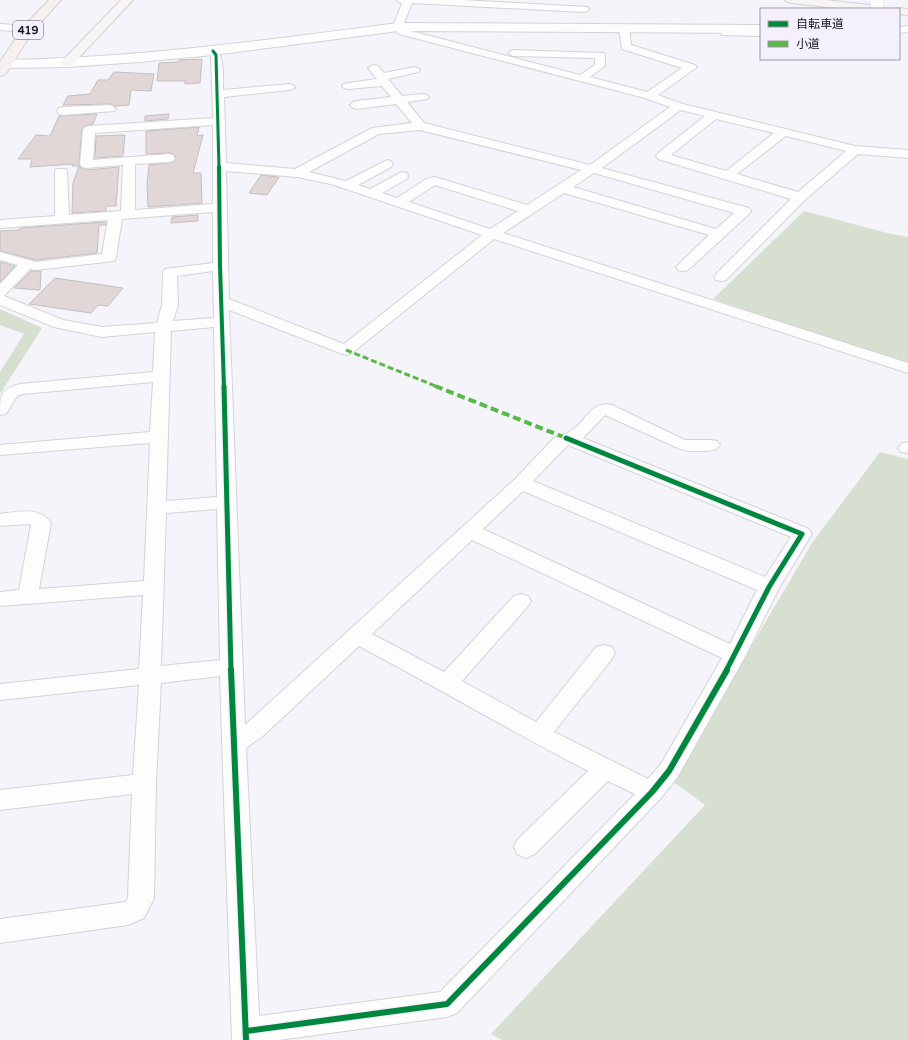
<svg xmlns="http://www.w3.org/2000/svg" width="908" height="1040" font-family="'Varela Round','Noto Sans JP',sans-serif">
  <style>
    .green { fill: #d7dfd1 }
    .building { fill: #e2d7d7; stroke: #c1bfc1 }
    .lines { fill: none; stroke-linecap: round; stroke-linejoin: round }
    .minor-casing { stroke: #d3d2d6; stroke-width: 2 }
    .tertiary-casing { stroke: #d3d2d6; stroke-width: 2 }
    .primary-casing { stroke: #d2d1d4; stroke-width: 2 }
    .trunk-casing { stroke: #d2d1d4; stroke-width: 2 }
    .minor { fill: #fefdfe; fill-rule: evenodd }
    .tertiary { fill: #fefdfe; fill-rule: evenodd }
    .primary { fill: #f8f3f4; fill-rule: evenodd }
    .trunk { fill: #f6f0f0; fill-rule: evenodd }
    .tertiary-bridge-casing { stroke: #d3d2d6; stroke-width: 14; stroke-linecap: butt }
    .tertiary-bridge { stroke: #fefdfe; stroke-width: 13 }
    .quiet-far1 { stroke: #58b947; stroke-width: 3; stroke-dasharray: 6 3; stroke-linecap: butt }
    .quiet { stroke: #58b947; stroke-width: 4; stroke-dasharray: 8 4; stroke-linecap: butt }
    .cycleway-far3-casing { stroke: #f4f1fd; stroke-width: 4.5 }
    .cycleway-far2-casing { stroke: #f4f1fd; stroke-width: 6 }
    .cycleway-far1-casing { stroke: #f4f1fd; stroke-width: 8 }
    .cycleway-casing { stroke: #f4f1fd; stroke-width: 9 }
    .cycleway-far3 { stroke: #00873e; stroke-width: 3 }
    .cycleway-far2 { stroke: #00873e; stroke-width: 4 }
    .cycleway-far1 { stroke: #00873e; stroke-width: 5 }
    .cycleway { stroke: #00873e; stroke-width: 6 }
    .labels { text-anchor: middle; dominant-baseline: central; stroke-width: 3; stroke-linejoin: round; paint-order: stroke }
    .shield { fill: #f4f1fd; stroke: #5b5960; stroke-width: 1 }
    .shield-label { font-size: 11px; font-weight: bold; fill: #19181c }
  </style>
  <rect width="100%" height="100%" fill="#f5f4fa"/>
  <!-- green -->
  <g class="green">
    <polygon points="804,211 891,234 908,237 908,364 713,299"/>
    <polygon points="0,309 42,328 0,394 0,372 24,334 0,325"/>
    <polygon points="880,452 908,459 908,1040 502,1040 491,1034 705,805 672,781 812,543"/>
  </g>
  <!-- building -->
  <g class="building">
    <polygon points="202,59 200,83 185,84 185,81 157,81 159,63 178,62 179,60"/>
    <polygon points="114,72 154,74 151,91 131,90 129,105 114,106 110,104 63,105 68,96 90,94 98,80 108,80"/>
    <polygon points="97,114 93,124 85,126 82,129 79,164 81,168 86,170 119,167 116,206 106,206 106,211 72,213 73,183 79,166 72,166 73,164 30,167 32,159 18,159 36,135 50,136 59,116"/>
    <polygon points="169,114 168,119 145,121 145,116"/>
    <polygon points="199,127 197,136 203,135 193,173 201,173 202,203 148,207 147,184 149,165 173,162 176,157 173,154 169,153 146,154 146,131"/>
    <polygon points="125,135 123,156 95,158 96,136"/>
    <polygon points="261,175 279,177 267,195 249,193"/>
    <polygon points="198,215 198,221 171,223 172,217"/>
    <polygon points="106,222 106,225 99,225 97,253 36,260 0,251 0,231 19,230 20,228"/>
    <polygon points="0,262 15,266 0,282"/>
    <polygon points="31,271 41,271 40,290 14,288"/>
    <polygon points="55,278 123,288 108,306 98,305 91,313 29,304"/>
  </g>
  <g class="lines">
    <!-- minor casing -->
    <g class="minor-casing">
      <g id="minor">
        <path d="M396,0h65l127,7 1,2 -1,2 -4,1 -172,-9 -9,23 4,4 173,45 15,-10v-7l-82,-2 -5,-3 5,-3 91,3 1,2v11l-15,11 57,15 35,-24 -60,-19 -3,-21 5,-3 5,3 2,17 64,20 2,2 -39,28 25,9 172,42 53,4v8l-50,-4 -53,46 -79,80 -5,1 -5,-1 -2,-3 2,-3 75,-75 -133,-40 -2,-3 2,-3 47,-37 -24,-6 -79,58 147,40 2,3 -2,3 -61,56 -5,1 -5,-1 -2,-3 33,-32 -145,-42 -61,40 405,130v10l-414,-134 -142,114 -6,2 -6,-2 -111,-43 16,415 270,-246 39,-41c5,-2 12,-4 17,-7 15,-9 20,-31 41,-26l73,35h26l6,1 3,4 -3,4c-12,3 -25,3 -37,0l-75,-34 -22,23 226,91 3,5 -33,54 -33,67 -69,123 -17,21 -203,214 -10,4 -168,23h-47l-12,-364 -59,7 -5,100 -2,115 -10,20 -16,7 -128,18v-24l126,-17 2,-5 4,-103 -132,16v-20l133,-15 6,-90 -139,15v-16l139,-15 4,-74 -143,11v-14l19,-2 12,-65 -3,-1 -28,2v-12c17,-2 40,-8 51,9l-12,66 105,-8 6,-138 -150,12v-10l150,-13 3,-50 -130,12 -6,2 -11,18 -6,1c0,-19 0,-26 20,-31l133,-12 2,-40 -53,5 -48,-10 -54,-22v-21l18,-19 -18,-5v-8l36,10 66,-8 6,-34 -108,8v-8l55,-4v-44l1,-3h10l1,3 2,43 52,-4 2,-46 -37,3 -4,-1 -2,-3 3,-34 2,-3 4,-1 124,-8 -2,-63 -3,-4 5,-3c12,3 10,31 10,42l66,-6 4,1 2,2 -2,2 -4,1 -65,7 2,66 69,6 77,-41 40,-5 -16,-19 -40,5 -4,-2 -2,-2 2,-2 4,-2 35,-4 -9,-11 -34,3 -4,-1 -2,-2 2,-2 4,-1 29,-4 -9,-11 6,-3 4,1 6,7 30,-6 4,1 2,2 -2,2 -30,7 14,17 21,-2 4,1 2,2 -2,2 -20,3 17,21 166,42 80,-58 -25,-9 -246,-64 -6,-7 9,-24 -4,-1zM716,119l58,14 -48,38 -55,-16zM213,125v79l-78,6v-46l34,-2 4,-1 2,-3 -2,-3 -4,-1 -76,6 2,-27zM420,130l161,40 -54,35 -92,-28 -9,2 -29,19 -15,-5 25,-14 1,-3 -1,-3 -5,-1 -32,17 -12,-4 33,-18 2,-3 -2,-3 -4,-1 -41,21 -37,-9 70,-38zM786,136l60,15 -48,41 -61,-18zM226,171l71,6 34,7 151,51 -138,109 -115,-45zM594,173l140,40 -18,16 -143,-42zM435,185l83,26 -28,18 -81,-27zM213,212v51l-48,6 -2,3 -1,33 -5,18 -55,4 -39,-7 -59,-24 26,-27 6,1 78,-9 2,-3 6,-39zM213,271l1,47 -41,3 5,-16 -1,-29zM214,327l3,170 -51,4 5,-170zM568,445l223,92 -26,40 -232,-96zM523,491l234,99 -27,54 -247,-115zM217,509l3,151 -59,6 5,-153zM472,540l250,118 -61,106 -13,15 -94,-47 58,-73 3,-6 -3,-6 -8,-2 -8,2 -60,75 -74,-41 66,-75 3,-5 -3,-5 -7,-2 -7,2 -70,76 -72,-38zM359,646c77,41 152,85 229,125l-71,69 -3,7 3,7 9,4 9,-4 73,-73 27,13 -195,198 -181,24 -13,-268 18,-13z"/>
        <polygon points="0,24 28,26 33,29 28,32 0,30"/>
        <polygon points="908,26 908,32 899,33 899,27"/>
        <polygon points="726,30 761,30 761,36 722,35 721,33"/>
        <polygon points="110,105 114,107 116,109 114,111 63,115 59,114 57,111 59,108 63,107"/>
        <polygon points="908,442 908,453 901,452 898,448 902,443"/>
      </g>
    </g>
    <!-- tertiary casing -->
    <g class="tertiary-casing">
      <path id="tertiary" d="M398,23l363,2v8l-363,-2 -185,24 -74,7 -72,5 -61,1 -6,-4 2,-3 4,-1c132,-2 261,-20 392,-37z"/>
    </g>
    <!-- primary casing -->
    <g class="primary-casing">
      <g id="primary">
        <polygon points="121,0 133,0 71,66 63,66 61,63 63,60"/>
        <polygon points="785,0 825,0 879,6 883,7 885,9 845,9 791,3 787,2"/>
        <polygon points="899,8 908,9 908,15 899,14 899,9 895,9"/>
      </g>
    </g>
    <!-- trunk casing -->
    <g class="trunk-casing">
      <polygon id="trunk" points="49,0 61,0 33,31 5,75 0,76 0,62 24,26"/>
    </g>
    <!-- minor -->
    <use href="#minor" class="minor"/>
    <!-- tertiary -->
    <use href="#tertiary" class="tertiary"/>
    <!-- primary -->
    <use href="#primary" class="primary"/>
    <!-- trunk -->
    <use href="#trunk" class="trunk"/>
    <!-- tertiary-bridge casing -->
    <g class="tertiary-bridge-casing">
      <polyline id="tertiary-bridge" points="877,2 878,9"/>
    </g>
    <!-- tertiary-bridge -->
    <use href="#tertiary-bridge" class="tertiary-bridge"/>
    <!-- quiet-far1 -->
    <polyline class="quiet-far1" points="346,350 438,387"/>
    <!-- quiet -->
    <polyline class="quiet" points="435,386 566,438"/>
    <!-- cycleway-far3 casing -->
    <g class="cycleway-far3-casing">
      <polyline id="cycleway-far3" points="213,51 216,55 219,168"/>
    </g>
    <!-- cycleway-far2 casing -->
    <g class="cycleway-far2-casing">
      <polyline id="cycleway-far2" points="219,167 220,266 224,387"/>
    </g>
    <!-- cycleway-far1 casing -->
    <g class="cycleway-far1-casing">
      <g id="cycleway-far1">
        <polyline points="224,386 231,671"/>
        <polyline points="566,438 802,534 769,587 726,671"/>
      </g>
    </g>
    <!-- cycleway casing -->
    <g class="cycleway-casing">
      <g id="cycleway">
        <polyline points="231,670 246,1040"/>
        <polyline points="246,1031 447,1004 652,792 669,771 727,670"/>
      </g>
    </g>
    <!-- cycleway-far3 -->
    <use href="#cycleway-far3" class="cycleway-far3"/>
    <!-- cycleway-far2 -->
    <use href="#cycleway-far2" class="cycleway-far2"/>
    <!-- cycleway-far1 -->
    <use href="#cycleway-far1" class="cycleway-far1"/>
    <!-- cycleway -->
    <use href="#cycleway" class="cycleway"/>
  </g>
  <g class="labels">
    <!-- shield labels -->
    <rect class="shield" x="13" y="21" width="30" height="18" rx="3"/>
    <g class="shield-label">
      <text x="28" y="30">419</text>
    </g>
  </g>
  <!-- legend -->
  <rect x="760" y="8" width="140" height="52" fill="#f4f1fd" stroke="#9c9aa3"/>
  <rect x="768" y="21" width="20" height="6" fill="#00873e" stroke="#9c9aa3"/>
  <text x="796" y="28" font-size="12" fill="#19181c">自転車道</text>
  <rect x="768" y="41" width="20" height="6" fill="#58b947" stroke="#9c9aa3"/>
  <text x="796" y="48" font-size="12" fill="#19181c">小道</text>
</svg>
